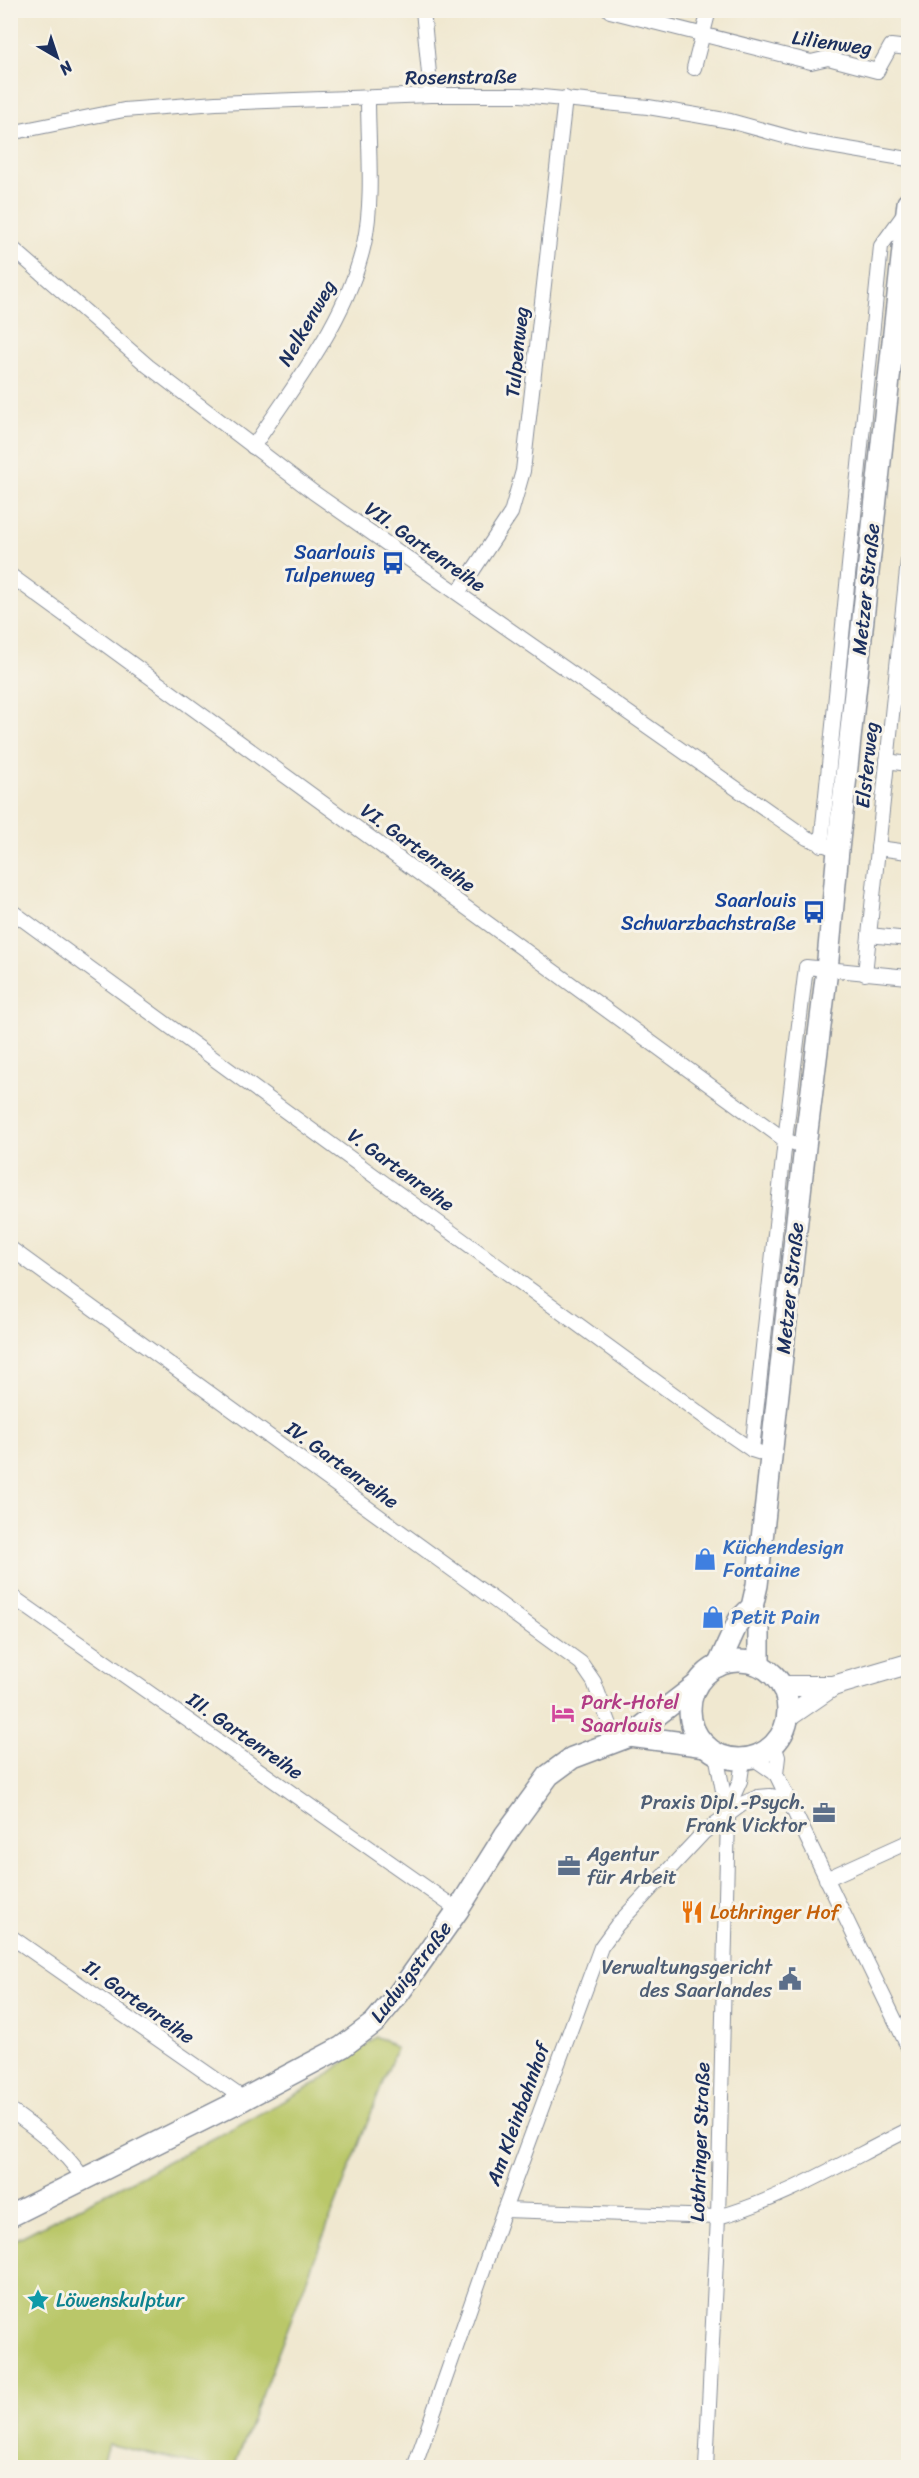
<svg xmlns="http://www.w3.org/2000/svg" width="919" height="2478" font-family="Sriracha,sans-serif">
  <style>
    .green { fill: #bac769; stroke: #6a7b64; stroke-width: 1.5 }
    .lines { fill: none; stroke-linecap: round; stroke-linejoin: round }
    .street-casing { stroke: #868c97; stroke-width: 16 }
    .secondary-casing { stroke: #868c97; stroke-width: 22 }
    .primary-casing { stroke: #868c97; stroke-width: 24 }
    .street { stroke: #fff; stroke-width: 14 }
    .secondary { stroke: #fff; stroke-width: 20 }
    .primary { stroke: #fff; stroke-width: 21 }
    .labels { text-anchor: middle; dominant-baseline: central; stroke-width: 6; stroke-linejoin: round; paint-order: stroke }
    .street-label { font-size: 20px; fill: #1b2f5e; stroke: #f7f3e8 }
    .transit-label { font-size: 20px; fill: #164399; stroke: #f7f3e8; text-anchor: end }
    .shop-label { font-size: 20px; fill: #366cbe; stroke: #f7f3e8; text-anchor: start }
    .hotel-label { font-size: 20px; fill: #b23c85; stroke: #f7f3e8; text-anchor: start }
    .service-label { font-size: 20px; fill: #4e5e75; stroke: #f7f3e8; text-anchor: end }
    .food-label { font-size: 20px; fill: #c56008; stroke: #f7f3e8; text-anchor: start }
    .culture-label { font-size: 20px; fill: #0d838f; stroke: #f7f3e8; text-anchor: start }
  </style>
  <rect width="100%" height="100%" fill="#f7f3e8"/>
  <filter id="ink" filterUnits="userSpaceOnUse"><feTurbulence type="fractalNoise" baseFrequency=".0167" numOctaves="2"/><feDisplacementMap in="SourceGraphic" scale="12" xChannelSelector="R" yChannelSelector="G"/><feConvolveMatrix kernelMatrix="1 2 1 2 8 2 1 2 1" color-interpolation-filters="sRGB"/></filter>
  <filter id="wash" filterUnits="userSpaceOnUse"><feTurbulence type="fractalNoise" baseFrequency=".008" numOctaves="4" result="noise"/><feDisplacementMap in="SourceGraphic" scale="24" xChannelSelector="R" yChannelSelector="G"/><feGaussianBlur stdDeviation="1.35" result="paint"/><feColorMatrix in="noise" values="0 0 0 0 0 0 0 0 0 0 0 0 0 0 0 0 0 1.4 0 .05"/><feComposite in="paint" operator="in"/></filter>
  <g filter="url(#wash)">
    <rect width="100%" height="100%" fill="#f0e8d0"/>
    <!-- green -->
    <polygon class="green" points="376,2037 385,2040 396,2049 234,2467 205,2467 108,2444 101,2467 11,2467 11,2242 201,2145 317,2083"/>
  </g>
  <g filter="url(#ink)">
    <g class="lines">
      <!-- street casing -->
      <g class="street-casing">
        <g id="street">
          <polyline points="423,10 431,95"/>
          <polyline points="610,11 811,62 828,58 877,71 891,46 908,48"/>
          <polyline points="694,68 709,10"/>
          <polyline points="10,133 124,110 216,103 431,95 521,95 648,107 696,115 730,121 806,142 908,159"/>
          <polyline points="10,246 148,366 313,492 807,838 838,850"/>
          <path d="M253,447c42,-64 94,-127 111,-203 10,-46 4,-98 4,-145"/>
          <polyline points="10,575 785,1140 805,1147"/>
          <polyline points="458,593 511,513 523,471 565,98"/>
          <polyline points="887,761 908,764"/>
          <polyline points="821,845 881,246 905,213"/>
          <polyline points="878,848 908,852"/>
          <polyline points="10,910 717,1426 752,1450 771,1456"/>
          <polyline points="869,935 908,939"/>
          <polyline points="865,974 908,561"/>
          <polyline points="10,1248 581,1663 594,1682 616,1741"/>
          <polyline points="752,1450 785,1140 806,967 908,977"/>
          <polyline points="10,1595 458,1910"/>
          <polyline points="774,1745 778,1757 776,1774 908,2047"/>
          <polyline points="753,1758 776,1774"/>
          <polyline points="728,1808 740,1781 743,1760"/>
          <polyline points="826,1879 908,1842"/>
          <polyline points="10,1936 244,2099"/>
          <path d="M10,2110c32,23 51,37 74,69"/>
          <path d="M504,2210l214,7c66,-18 129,-57 190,-87"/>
          <polyline points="414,2468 504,2210 601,1947 617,1925 704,1832 744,1803 758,1797 770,1796 789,1799"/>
          <polyline points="706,2468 718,2217 728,1817 716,1754"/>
        </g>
      </g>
      <!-- secondary casing -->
      <g class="secondary-casing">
        <g id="secondary">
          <polyline points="783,1686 833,1686 908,1664"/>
          <polyline points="788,1717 833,1686"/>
        </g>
      </g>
      <!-- primary casing -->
      <g class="primary-casing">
        <g id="primary">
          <polyline points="752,1607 759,1625 759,1664"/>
          <circle cx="739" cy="1710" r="49"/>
          <polyline points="718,1666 739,1620 752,1607 757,1585 805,1147 827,970 838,850 908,203"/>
          <polyline points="630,1736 706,1746"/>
          <polyline points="10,2216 244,2099 342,2047 374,2023 399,1993 458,1910 505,1835 549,1775 572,1758 630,1736 695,1686"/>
        </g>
      </g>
      <!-- street -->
      <use href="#street" class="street"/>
      <!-- secondary -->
      <use href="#secondary" class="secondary"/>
      <!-- primary -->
      <use href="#primary" class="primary"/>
    </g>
  </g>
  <!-- icons -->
  <defs>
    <g id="bus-bare" transform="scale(1.8)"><path d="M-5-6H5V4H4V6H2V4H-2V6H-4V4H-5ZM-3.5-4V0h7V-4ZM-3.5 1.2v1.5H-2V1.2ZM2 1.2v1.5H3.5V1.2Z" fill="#1a4fb4" stroke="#f7f3e8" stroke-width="2.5" paint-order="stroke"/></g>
    <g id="shop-bare" transform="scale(1.8)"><path d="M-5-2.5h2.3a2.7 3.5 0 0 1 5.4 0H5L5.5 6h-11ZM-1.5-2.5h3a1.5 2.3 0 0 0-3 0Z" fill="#3f7fe0" stroke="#f7f3e8" stroke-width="2.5" paint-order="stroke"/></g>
    <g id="hotel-bare" transform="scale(1.8)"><path d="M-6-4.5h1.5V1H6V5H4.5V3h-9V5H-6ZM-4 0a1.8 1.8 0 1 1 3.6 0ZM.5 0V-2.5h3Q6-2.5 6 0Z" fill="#d1479c" stroke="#f7f3e8" stroke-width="2.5" paint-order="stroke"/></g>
    <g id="office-bare" transform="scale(1.8)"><path d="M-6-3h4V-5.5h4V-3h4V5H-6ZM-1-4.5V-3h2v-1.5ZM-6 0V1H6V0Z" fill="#5c6f8a" stroke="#f7f3e8" stroke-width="2.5" paint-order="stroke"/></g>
    <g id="restaurant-bare" transform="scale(1.8)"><path d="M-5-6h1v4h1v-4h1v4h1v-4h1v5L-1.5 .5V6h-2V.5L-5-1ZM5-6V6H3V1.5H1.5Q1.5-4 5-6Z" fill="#e8710a" stroke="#f7f3e8" stroke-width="2.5" paint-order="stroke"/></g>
    <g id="civic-bare" transform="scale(1.8)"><path d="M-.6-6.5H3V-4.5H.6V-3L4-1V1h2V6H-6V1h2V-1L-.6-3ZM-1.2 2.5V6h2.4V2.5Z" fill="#5c6f8a" stroke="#f7f3e8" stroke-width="2.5" paint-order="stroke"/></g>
    <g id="sight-bare" transform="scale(1.8)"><path d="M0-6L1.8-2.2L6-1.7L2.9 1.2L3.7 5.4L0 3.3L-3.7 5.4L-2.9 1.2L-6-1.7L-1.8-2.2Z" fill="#0f9aa8" stroke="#f7f3e8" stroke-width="2.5" paint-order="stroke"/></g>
  </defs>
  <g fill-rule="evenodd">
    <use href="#bus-bare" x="393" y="563"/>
    <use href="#bus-bare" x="814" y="912"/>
    <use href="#shop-bare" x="705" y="1559"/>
    <use href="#shop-bare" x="713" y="1617"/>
    <use href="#hotel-bare" x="563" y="1713"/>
    <use href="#office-bare" x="824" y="1813"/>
    <use href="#office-bare" x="569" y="1866"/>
    <use href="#restaurant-bare" x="692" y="1912"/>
    <use href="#civic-bare" x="790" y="1979"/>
    <use href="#sight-bare" x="38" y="2300"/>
  </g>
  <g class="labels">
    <!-- street labels -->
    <g class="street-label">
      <text transform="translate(832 43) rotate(8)">Lilienweg</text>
      <text transform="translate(461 77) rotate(-1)">Rosenstraße</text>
      <text transform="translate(307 323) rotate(-60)">Nelkenweg</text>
      <text transform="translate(517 352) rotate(-84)">Tulpenweg</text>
      <text transform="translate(425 547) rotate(35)">VII. Gartenreihe</text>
      <text transform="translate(866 589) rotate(-84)">Metzer Straße</text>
      <text transform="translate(867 765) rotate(-84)">Elsterweg</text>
      <text transform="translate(418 848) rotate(36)">VI. Gartenreihe</text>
      <text transform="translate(401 1170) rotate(36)">V. Gartenreihe</text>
      <text transform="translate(790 1288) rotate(-84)">Metzer Straße</text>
      <text transform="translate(342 1465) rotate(36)">IV. Gartenreihe</text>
      <text transform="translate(245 1736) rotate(35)">III. Gartenreihe</text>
      <text transform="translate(411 1972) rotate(-53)">Ludwigstraße</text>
      <text transform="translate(139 2002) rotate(35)">II. Gartenreihe</text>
      <text transform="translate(518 2114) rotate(-70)">Am Kleinbahnhof</text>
      <text transform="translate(700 2142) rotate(-88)">Lothringer Straße</text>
    </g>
    <!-- transit labels -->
    <g class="transit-label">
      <text x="375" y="552">Saarlouis<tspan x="375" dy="23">Tulpenweg</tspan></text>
      <text x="796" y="900">Saarlouis<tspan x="796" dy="23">Schwarzbachstraße</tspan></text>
    </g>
    <!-- shop labels -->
    <g class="shop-label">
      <text x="723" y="1547">Küchendesign<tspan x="723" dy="23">Fontaine</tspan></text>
      <text x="731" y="1617">Petit Pain</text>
    </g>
    <!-- hotel labels -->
    <g class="hotel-label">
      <text x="581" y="1702">Park-Hotel<tspan x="581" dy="23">Saarlouis</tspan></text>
    </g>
    <!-- service labels -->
    <g class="service-label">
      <text x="806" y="1802">Praxis Dipl.-Psych.<tspan x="806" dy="23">Frank Vicktor</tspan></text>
      <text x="587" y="1854" text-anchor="start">Agentur<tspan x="587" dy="23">für Arbeit</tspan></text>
      <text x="772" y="1967">Verwaltungsgericht<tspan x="772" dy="23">des Saarlandes</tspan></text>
    </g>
    <!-- food labels -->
    <g class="food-label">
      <text x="710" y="1912">Lothringer Hof</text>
    </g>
    <!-- culture labels -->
    <g class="culture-label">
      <text x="56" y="2300">Löwenskulptur</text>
    </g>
  </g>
  <!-- margin -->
  <rect width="919" height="2478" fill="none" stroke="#f7f3e8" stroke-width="36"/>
  <!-- north arrow -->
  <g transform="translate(57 57) rotate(141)" stroke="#f7f3e8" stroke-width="4.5" paint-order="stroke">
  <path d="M0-4.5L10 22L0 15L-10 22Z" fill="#1b2f5e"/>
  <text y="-9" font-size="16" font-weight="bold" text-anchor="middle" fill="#1b2f5e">N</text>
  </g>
</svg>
